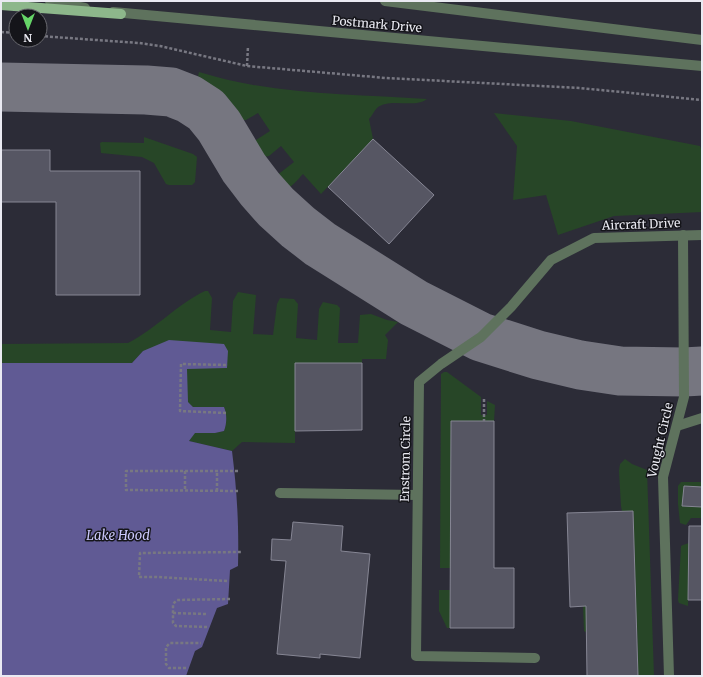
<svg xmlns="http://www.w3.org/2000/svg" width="703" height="677" font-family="Merriweather,serif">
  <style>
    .green { fill: #274627 }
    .water { fill: #605a94 }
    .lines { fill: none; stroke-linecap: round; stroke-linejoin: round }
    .taxiway { stroke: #767680; stroke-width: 49 }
    .building { fill: #565663; stroke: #868694 }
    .path { stroke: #787882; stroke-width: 2.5; stroke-dasharray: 3 2; stroke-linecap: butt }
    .minor { stroke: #5e725d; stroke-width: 10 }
    .major { stroke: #8db78b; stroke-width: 10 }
    .labels { text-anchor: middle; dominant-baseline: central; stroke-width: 3; stroke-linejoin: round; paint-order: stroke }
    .street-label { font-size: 12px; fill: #eaeaf2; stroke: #15151a }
    .water-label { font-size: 13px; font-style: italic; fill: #cbc8fc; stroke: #15151a }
  </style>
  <rect width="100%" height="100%" fill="#2c2c37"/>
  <!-- green -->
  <g class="green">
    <path d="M199,72c73,23 152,22 228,27 -13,10 -37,-2 -50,9 -3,3 -5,8 -8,11l4,20 -52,55 -18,-20c-5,5 -15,19 -23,14 -2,-1 -3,-4 -5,-5l1,-7 18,-14 -13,-16 -12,10 -11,2 -8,-11 3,-5 17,-11 -12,-18 -12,7h-11c-9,-23 -17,-31 -37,-44z"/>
    <polygon points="494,113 571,121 700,146 702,152 702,212 614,216 558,235 546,195 513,200 517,146"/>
    <polygon points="144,137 193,154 197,157 195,182 192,185 169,185 166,184 154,163 142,157 101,153 100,143 102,142 144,143"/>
    <path d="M205,291h3l4,7 -2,32 21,2 2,-31 5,-9 18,3 -3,39 20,1 4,-31 3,-6 14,1 4,5 -2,34 21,2 2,-31 4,-7 14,3 3,3 -2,35h20l2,-28 11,-1 16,6 11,2 -13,13 3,5 -2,19h-24v4h-67v80l-53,-1 -10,9 -43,-10 5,-8h21l9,-2c3,-8 3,-17 0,-24h-31l-6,-5v-34l-44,-17 -11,12h-131v-19l127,-1c28,-14 49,-39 77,-52z"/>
    <polygon points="444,372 447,372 481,397 481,415 487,415 487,401 495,405 494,421 451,421 451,485 479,485 479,568 440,568 441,378 441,374"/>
    <polygon points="625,459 632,464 647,470 654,676 638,676 637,624 587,625 587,633 584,631 583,606 636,604 633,511 622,511 621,506 619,471 620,464"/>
    <polygon points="681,482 702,482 702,487 684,486 683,506 702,507 702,518 691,518 686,525 680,523 678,504 678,486"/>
    <polygon points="689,543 688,606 679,603 678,600 681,546 683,545"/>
    <polygon points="439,590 450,590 450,628 447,628 439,611"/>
  </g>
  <!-- water -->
  <path class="water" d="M169,340l55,4 4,7 -1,17 -40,1 1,33 5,5h31c3,7 3,16 0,24l-9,2h-20l-6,8 43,10c5,40 7,74 6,115l-8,4 -2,34 -11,4 -15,39 -7,4 -9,25h-185v-313h131l11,-12z"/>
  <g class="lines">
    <!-- taxiway -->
    <polyline class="taxiway" points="1,87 146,90 171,92 189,99 206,110 219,126 244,168 260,189 276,207 298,227 320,244 414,303 481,337 538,355 580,365 620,371 684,372 702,371"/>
  </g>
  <!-- building -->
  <g class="building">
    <polygon points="373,139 434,195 389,244 328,187"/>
    <polygon points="1,150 50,150 50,171 140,171 140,295 56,295 56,202 1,202"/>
    <polygon points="295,363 362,363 362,430 295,431"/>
    <polygon points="451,421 494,421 494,568 514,568 514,628 450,628"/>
    <polygon points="684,486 702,487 702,507 682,506"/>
    <polygon points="633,511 638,676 587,676 586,606 570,607 567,513"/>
    <polygon points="293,522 343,526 341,551 370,554 360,658 320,654 320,658 277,654 286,561 271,560 272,539 291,540"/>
    <polygon points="689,526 702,526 702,600 688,600"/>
  </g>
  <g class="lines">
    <!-- path -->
    <g class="path">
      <polyline points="1,32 16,33"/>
      <polyline points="40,36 139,43 160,46 247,66 386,78 580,88 702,100"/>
      <polyline points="247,66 248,46"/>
      <polyline points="484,399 484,421"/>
      <polyline points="226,413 180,411 181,364 228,365"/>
      <polyline points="185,471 185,491"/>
      <polyline points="238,471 126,471 126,490 238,491"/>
      <polyline points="217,491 217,471"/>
      <polyline points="227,581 157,577 139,577 140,553 242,552"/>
      <polyline points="173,613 206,614"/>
      <polyline points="207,627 176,626 173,623 173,604 177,600 230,599"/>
      <polyline points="186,668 169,668 166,664 166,647 170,643 201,643"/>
    </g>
    <!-- minor -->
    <g class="minor">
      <polyline points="50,1 85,8"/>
      <polyline points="385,1 702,40"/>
      <polyline points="113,12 702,66"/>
      <polyline points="677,426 702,418"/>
      <polyline points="280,493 417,495"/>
      <polyline points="535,658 416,656 419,382 441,364 481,337 511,307 551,260 594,238 702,235"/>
      <polyline points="669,676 663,477 684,397 683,235"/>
    </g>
    <!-- major -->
    <polyline class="major" points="1,5 121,14"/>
  </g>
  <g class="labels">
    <!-- street labels -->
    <g class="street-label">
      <text transform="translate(377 24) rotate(5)">Postmark Drive</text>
      <text transform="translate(641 224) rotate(-2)">Aircraft Drive</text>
      <text transform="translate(660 440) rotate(-77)">Vought Circle</text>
      <text transform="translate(405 459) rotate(-89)">Enstrom Circle</text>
    </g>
    <!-- water labels -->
    <g class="water-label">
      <text x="118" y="535">Lake Hood</text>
    </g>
  </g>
  <!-- border -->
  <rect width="703" height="677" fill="none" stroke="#eaeaf2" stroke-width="4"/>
  <!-- north arrow -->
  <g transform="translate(28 28) rotate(180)"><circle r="19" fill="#15151a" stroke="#6a6a70"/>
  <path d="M0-3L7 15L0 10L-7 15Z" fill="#65d467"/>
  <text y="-6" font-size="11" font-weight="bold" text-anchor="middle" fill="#eaeaf2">N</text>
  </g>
</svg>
